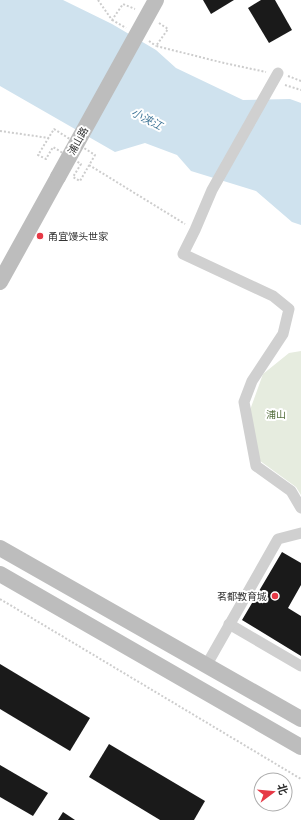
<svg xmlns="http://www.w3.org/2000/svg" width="301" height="820" font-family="Mulish,'Noto Sans SC',sans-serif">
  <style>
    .green { fill: #e6ecdf }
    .water { fill: #cfe2ee }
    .building { fill: #1a1a1a }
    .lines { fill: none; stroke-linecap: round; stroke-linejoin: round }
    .path { stroke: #cdcdcd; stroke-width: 2; stroke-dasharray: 2 2; stroke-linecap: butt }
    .street { stroke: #d0d0d0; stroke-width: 11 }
    .secondary { stroke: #bdbdbd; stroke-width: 16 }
    .secondary-bridge { stroke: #bdbdbd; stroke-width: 16 }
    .poi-dot { fill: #e63946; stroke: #fff; stroke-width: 1.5 }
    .labels { text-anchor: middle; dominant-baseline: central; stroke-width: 4; stroke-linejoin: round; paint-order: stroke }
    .street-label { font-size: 10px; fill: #333; stroke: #fff }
    .poi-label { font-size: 10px; fill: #333; stroke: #fff; text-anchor: start }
    .park-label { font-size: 10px; fill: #56703f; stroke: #fff }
    .water-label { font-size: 11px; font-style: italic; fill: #3f7597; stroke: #fff }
  </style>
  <rect width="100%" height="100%" fill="#fff"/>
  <!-- green -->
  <polygon class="green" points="301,351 301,495 296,487 256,458 250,410 263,374 289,353"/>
  <!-- water -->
  <polygon class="water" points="0,0 63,0 112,24 156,50 176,68 243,100 290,99 301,103 301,225 292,222 256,191 191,171 177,155 145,143 115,152 0,86"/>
  <!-- building -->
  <g class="building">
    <polygon points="203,0 234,0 211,14"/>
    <polygon points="261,0 275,0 292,30 269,43 248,8"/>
    <polygon points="282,552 301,563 301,585 288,608 301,616 301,656 242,620"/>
    <polygon points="0,664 90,718 70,751 0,709"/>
    <polygon points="109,744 205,801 194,820 160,820 89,777"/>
    <polygon points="0,765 48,793 33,816 0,797"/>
    <polygon points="63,812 75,820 58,820"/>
  </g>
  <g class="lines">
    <!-- path -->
    <g class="path">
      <polyline points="98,0 112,20 123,4 135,9"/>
      <polyline points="112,20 126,28"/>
      <polyline points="159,23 168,29 156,46 224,63 266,72"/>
      <polyline points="149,41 156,46"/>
      <polyline points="288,76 301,81"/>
      <polyline points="285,85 301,90"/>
      <polygon points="54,129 95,155 80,181 73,177 81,164 53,147 46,159 38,155"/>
      <polyline points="0,131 49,138"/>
      <polyline points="89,165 185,224"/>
      <polyline points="0,599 301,779"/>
    </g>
    <!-- street -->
    <g class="street">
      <polyline points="278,73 212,190 195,230 183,254 273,296 289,309 283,334 252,381 244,402 256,466 291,491 301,508"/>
      <polyline points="229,624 301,666"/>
      <polyline points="206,666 278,539 301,533"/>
    </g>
    <!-- secondary -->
    <g class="secondary">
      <polyline points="0,282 58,177"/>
      <polyline points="0,548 301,719"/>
      <polyline points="0,574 301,747"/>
    </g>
    <!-- secondary-bridge -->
    <polyline class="secondary-bridge" points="58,177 156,0"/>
  </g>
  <!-- markers -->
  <g class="poi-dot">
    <circle cx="40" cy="236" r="4"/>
    <circle cx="275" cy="596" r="4"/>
  </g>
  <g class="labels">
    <!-- street labels -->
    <g class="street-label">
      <text transform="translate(78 141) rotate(-61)">浦山路</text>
    </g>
    <!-- poi labels -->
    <g class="poi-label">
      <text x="48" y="236">甬宜馒头世家</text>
      <text x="267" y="596" text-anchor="end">茗都教育城</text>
    </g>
    <!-- park labels -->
    <g class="park-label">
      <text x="276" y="414">浦山</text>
    </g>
    <!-- water labels -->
    <g class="water-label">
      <text transform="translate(147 119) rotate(28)">小浃江</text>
    </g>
  </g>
  <!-- north arrow -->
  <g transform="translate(273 792) rotate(74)"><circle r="19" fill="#ffffff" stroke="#adadad"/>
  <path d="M0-3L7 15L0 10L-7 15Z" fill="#e63946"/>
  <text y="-6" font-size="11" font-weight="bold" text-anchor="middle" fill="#333333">北</text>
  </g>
</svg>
